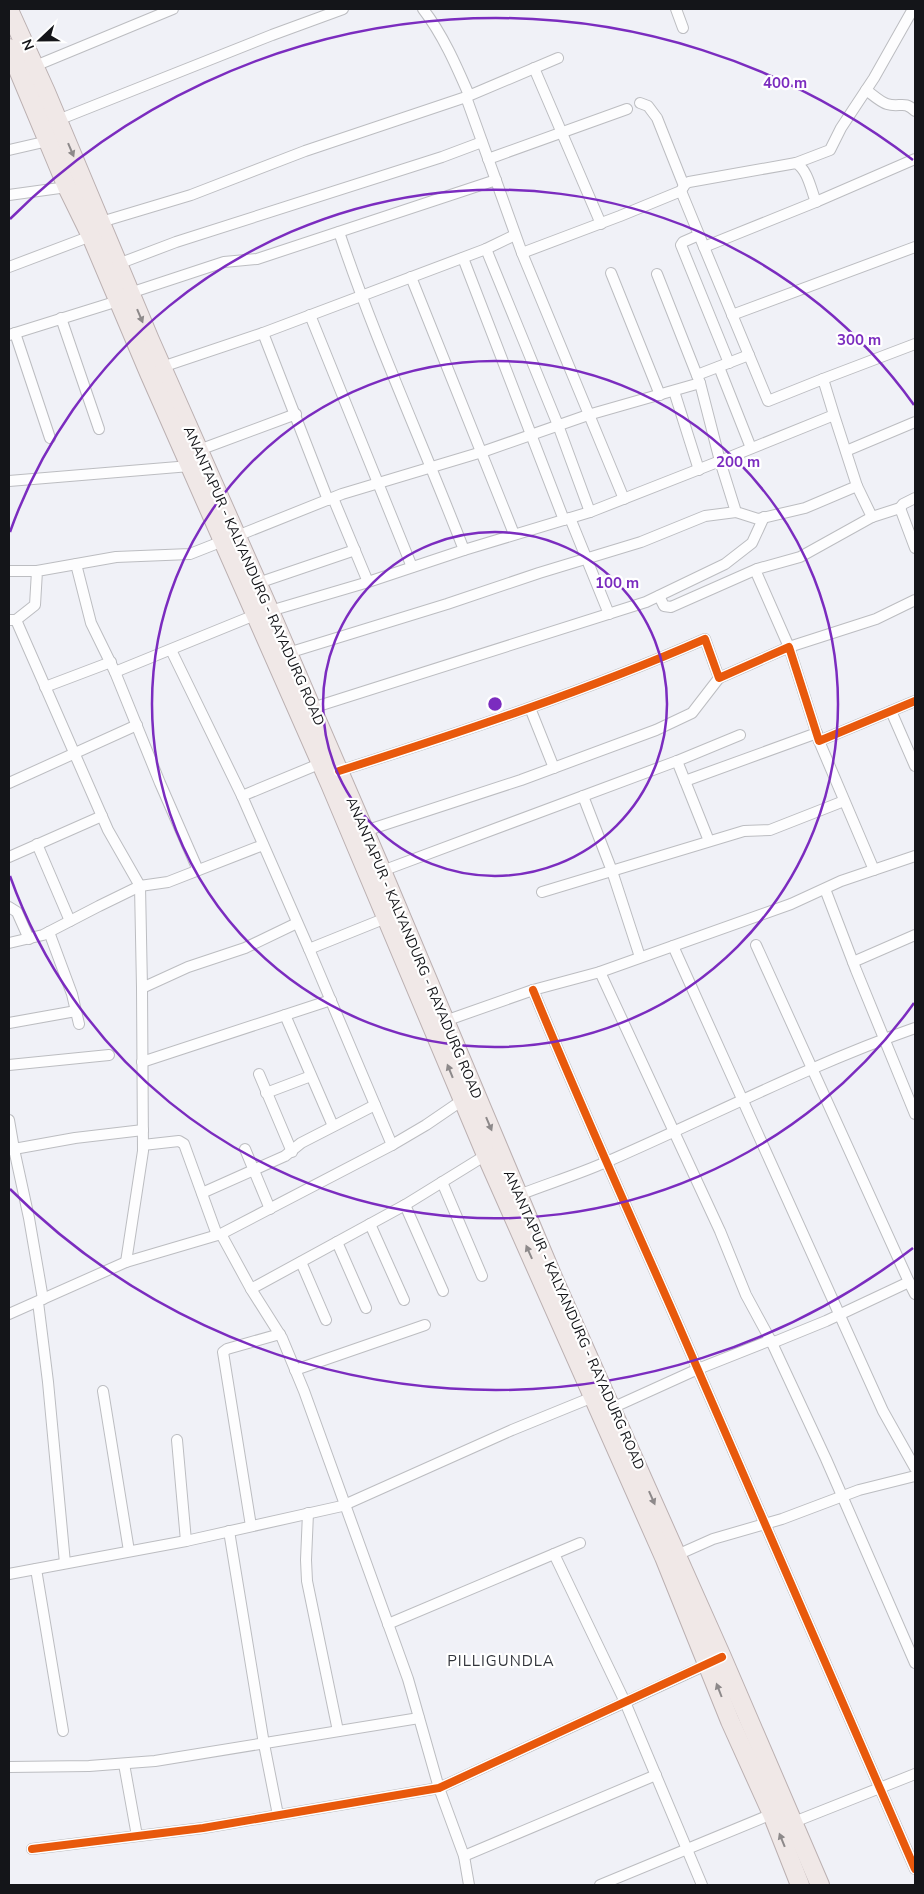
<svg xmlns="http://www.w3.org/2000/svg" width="924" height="1894" font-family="'Nunito Sans',sans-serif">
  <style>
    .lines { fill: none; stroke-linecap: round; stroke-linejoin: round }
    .minor-casing { stroke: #bcbdc1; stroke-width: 12 }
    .trunk-casing { stroke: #bbb0b1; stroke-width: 20 }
    .minor { stroke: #fdfdfe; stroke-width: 10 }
    .trunk { stroke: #f0e8e7; stroke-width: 18 }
    .cycleway-casing { stroke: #fff; stroke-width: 11 }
    .cycleway { stroke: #e8590c; stroke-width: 8 }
    .oneway { fill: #8d898a }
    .ring { fill: none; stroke: #7b2cbf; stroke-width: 2.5 }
    .labels { text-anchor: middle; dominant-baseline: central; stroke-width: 4.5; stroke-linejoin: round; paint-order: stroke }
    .street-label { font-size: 14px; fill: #141519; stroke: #fff }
    .neighbourhood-label { font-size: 15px; letter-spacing: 1px; fill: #32353c; stroke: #fff }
    .centre { fill: #7b2cbf; stroke: #fff; stroke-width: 2.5 }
    .ring-label { font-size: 15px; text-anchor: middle; font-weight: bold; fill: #7b2cbf; stroke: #fff; stroke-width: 4.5; stroke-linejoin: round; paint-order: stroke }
  </style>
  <rect width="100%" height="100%" fill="#f0f1f7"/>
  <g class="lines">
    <!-- minor casing -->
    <g class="minor-casing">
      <g id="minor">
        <path d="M423,9c20,26 33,56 46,86"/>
        <polyline points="676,9 683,28"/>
        <polyline points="35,66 173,9"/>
        <polyline points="534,68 601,224"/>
        <path d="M866,90c6,4 14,12 21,14 13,4 17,-4 28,7"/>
        <polyline points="466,97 522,253 624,499"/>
        <polyline points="640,103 648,106 657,118 684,186"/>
        <polyline points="58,120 272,35 343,9"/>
        <polyline points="9,150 48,141"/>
        <polyline points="488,159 627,109"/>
        <polyline points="796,163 830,150 841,128 874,78 913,9"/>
        <path d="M681,191l4,-7 4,-2 107,-19c12,7 15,27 20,39"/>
        <polyline points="9,195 67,187"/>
        <polyline points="101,222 191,195 305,151 466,97 558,58"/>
        <polyline points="699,235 683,242 681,245 729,363"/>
        <polyline points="704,247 768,401 823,379 834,415 720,461 736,512 758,519 805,508 857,486 834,415"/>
        <polyline points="486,249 515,235"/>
        <polyline points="522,253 620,216 681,191 704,247 818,201 915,159"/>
        <polyline points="463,258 564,520"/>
        <polyline points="118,264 176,242 442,157 482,142"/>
        <polyline points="9,267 91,236"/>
        <polyline points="611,273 660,395"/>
        <polyline points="411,277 514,534"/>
        <polyline points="130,293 224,262 257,259 496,180"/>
        <polyline points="310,315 412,567"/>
        <polyline points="732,315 915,247"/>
        <polyline points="61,318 99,429"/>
        <polyline points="15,333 50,438"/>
        <polyline points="263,333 328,500"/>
        <polyline points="9,335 118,301"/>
        <polyline points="162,367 263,333 486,249 558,425 590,512"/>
        <polyline points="719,367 751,448"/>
        <polyline points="697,375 749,355"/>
        <polyline points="823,379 915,344"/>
        <polyline points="674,391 699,470"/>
        <polyline points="199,450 296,414"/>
        <polyline points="846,451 915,422"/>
        <polyline points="9,481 190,466"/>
        <polyline points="857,486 872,517"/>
        <polyline points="333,498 368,582"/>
        <polyline points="900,508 903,504 915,498"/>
        <polyline points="570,518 609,614"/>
        <polyline points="237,536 342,494 482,452 588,415 700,383 657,274"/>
        <polyline points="915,548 900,508 872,517 800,557 757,569 756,572 789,647 876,619 915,600"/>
        <polyline points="464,550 590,512 720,461 700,383"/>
        <polyline points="76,564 91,623 115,672 255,615"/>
        <polyline points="9,571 37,571"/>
        <polyline points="258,583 355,550"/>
        <polyline points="659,596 664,606 671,607 757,569"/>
        <path d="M270,611l95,-28 99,-33c-41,-106 -89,-210 -125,-318"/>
        <polyline points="10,620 16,620 35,605 37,571 116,557 190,554 223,541"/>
        <polyline points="16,620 108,830 140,886 142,988 188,967 245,948 297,923"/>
        <polyline points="171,650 242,796 309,949 386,918"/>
        <polyline points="288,653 447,604 539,573 641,542 705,516 736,512"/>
        <polyline points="115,672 160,783 198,870"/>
        <polyline points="45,687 111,662"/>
        <polyline points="312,708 646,602 725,564 752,543 764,517"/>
        <polyline points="530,708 554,768"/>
        <polyline points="891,711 915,766"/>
        <polyline points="819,741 874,870"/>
        <polyline points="677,761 709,841"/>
        <path d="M339,771c123,-39 247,-80 366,-132l14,39 70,-31 30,94 96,-40"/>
        <polyline points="685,781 817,733"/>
        <polyline points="9,783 137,725"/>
        <polyline points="242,796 324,762"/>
        <polyline points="583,796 612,871 640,957"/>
        <polyline points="365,831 521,780 656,730 692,713 719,678"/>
        <polyline points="37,844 70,921"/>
        <polyline points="9,857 102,816"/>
        <polyline points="382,871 677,761 740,735"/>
        <polyline points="825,889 856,970 915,1114"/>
        <polyline points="542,892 744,831 770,830 844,801"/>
        <polyline points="9,907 17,912 29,939"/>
        <polyline points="49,932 72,994 79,1024"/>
        <polyline points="9,943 43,935 99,906 140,886 168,882 263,845"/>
        <polyline points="756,945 909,1282"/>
        <polyline points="673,946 883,1411 915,1468"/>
        <polyline points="853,962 915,935"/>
        <polyline points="600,972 720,1231 746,1295 772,1343 826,1321 909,1282 915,1294"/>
        <path d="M533,990c45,110 94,218 142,327 81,184 161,368 240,552"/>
        <polyline points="285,1015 333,1126"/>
        <polyline points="445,1021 533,990 600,972 791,904 841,881 915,856"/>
        <polyline points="9,1023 76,1011"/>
        <polyline points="142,1062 331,1000"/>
        <polyline points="9,1065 109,1055"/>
        <polyline points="259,1074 292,1152"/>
        <polyline points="266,1093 311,1076"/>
        <polyline points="9,1120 14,1149 75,1138 143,1130"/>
        <polyline points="143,1145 179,1141 184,1144 217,1235"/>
        <polyline points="392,1145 426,1125 467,1097"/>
        <polyline points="245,1149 270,1209"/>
        <polyline points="9,1150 14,1149 29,1218 43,1299"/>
        <polyline points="442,1182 482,1276"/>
        <polyline points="202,1193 285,1156 301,1143 375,1105"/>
        <path d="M519,1195c28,-11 57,-20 85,-32 104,-45 205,-98 311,-135"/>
        <polyline points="405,1205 443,1291"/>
        <polyline points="370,1224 404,1300"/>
        <polyline points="221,1234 251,1289 405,1205 486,1155"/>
        <polyline points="337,1242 366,1308"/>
        <polyline points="126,1262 143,1151 142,988"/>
        <polyline points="301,1262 326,1320"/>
        <polyline points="251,1289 282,1338 304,1391 408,1679 439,1788 464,1856 469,1885"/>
        <polyline points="38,1302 48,1382 65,1563"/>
        <polyline points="9,1314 126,1262 221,1234 392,1145 309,949"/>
        <polyline points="772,1343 826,1459 915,1663"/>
        <polyline points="295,1370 425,1325"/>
        <polyline points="103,1391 129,1551"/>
        <polyline points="612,1408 698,1369 771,1340"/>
        <polyline points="177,1440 186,1541"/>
        <polyline points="308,1513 306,1560 307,1581 338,1731"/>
        <polyline points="251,1526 223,1352 227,1349 280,1334"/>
        <polyline points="229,1531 264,1744 278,1815"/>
        <polyline points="554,1554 625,1702 702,1885"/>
        <polyline points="677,1555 713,1539 782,1519 859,1490 915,1476"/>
        <polyline points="36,1569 63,1731"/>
        <polyline points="9,1574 186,1541 342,1506 512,1430 593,1397"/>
        <polyline points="388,1624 580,1543"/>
        <polyline points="124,1764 137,1836"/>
        <polyline points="9,1767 89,1766 155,1761 419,1718"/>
        <polyline points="794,1822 915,1774"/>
        <polyline points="32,1849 203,1828 439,1788 710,1663"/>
        <polyline points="464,1856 656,1775"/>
        <polyline points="600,1885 772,1814"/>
      </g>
    </g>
    <!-- trunk casing -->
    <g class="trunk-casing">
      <g id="trunk">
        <polyline points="9,10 46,92 150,340 272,616 382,871 555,1282 722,1657 820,1885"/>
        <polyline points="9,48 67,187 91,236 149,373 330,784 486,1155 664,1557 730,1721 772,1814 800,1885"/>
      </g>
    </g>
    <!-- minor -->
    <use href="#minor" class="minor"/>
    <!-- trunk -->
    <use href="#trunk" class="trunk"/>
    <!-- cycleway casing -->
    <g class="cycleway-casing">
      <g id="cycleway">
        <path d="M339,771c123,-39 247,-80 366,-132l14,39 70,-31 30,94 96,-40"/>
        <path d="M533,990c45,110 94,218 142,327 81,184 161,368 240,552"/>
        <polyline points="32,1849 203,1828 439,1788 722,1657"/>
      </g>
    </g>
    <!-- cycleway -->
    <use href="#cycleway" class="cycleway"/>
  </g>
  <!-- one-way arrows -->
  <defs><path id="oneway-solid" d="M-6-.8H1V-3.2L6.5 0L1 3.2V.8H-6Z" transform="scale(1.25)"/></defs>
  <g class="oneway">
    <use href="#oneway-solid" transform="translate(71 150) rotate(67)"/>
    <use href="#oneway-solid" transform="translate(140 316) rotate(67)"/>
    <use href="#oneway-solid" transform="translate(450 1071) rotate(-112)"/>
    <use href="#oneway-solid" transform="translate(489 1124) rotate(67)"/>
    <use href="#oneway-solid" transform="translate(529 1252) rotate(-114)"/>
    <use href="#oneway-solid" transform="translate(652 1498) rotate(66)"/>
    <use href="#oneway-solid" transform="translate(719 1690) rotate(-111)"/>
    <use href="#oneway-solid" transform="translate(782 1840) rotate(-112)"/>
  </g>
  <!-- distance rings -->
  <g class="ring">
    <circle cx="495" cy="704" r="172"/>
    <circle cx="495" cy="704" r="343"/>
    <path d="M914 1003A515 515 0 0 1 10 876M10 532A515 515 0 0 1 914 405"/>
    <path d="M913 1248A686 686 0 0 1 10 1189M10 219A686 686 0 0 1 913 160"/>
  </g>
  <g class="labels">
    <!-- street labels -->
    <g class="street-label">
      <text transform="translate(254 576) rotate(66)">ANANTAPUR - KALYANDURG - RAYADURG ROAD</text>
      <text transform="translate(414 948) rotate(67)">ANANTAPUR - KALYANDURG - RAYADURG ROAD</text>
      <text transform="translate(574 1320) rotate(66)">ANANTAPUR - KALYANDURG - RAYADURG ROAD</text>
    </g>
    <!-- neighbourhood labels -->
    <g class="neighbourhood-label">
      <text x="501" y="1661">PILLIGUNDLA</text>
    </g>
  </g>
  <circle cx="495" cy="704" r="8" class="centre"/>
  <g class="ring-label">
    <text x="785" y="88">400 m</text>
    <text x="859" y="345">300 m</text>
    <text x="738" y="467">200 m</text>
    <text x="617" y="588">100 m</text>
  </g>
  <!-- border -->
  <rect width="924" height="1894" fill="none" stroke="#141519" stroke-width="20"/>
  <!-- north arrow -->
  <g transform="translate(40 40) rotate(248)" stroke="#ffffff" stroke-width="4" paint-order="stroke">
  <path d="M0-4L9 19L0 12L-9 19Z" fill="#141519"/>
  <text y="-8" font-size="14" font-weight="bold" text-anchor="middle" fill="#141519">N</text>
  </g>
</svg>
